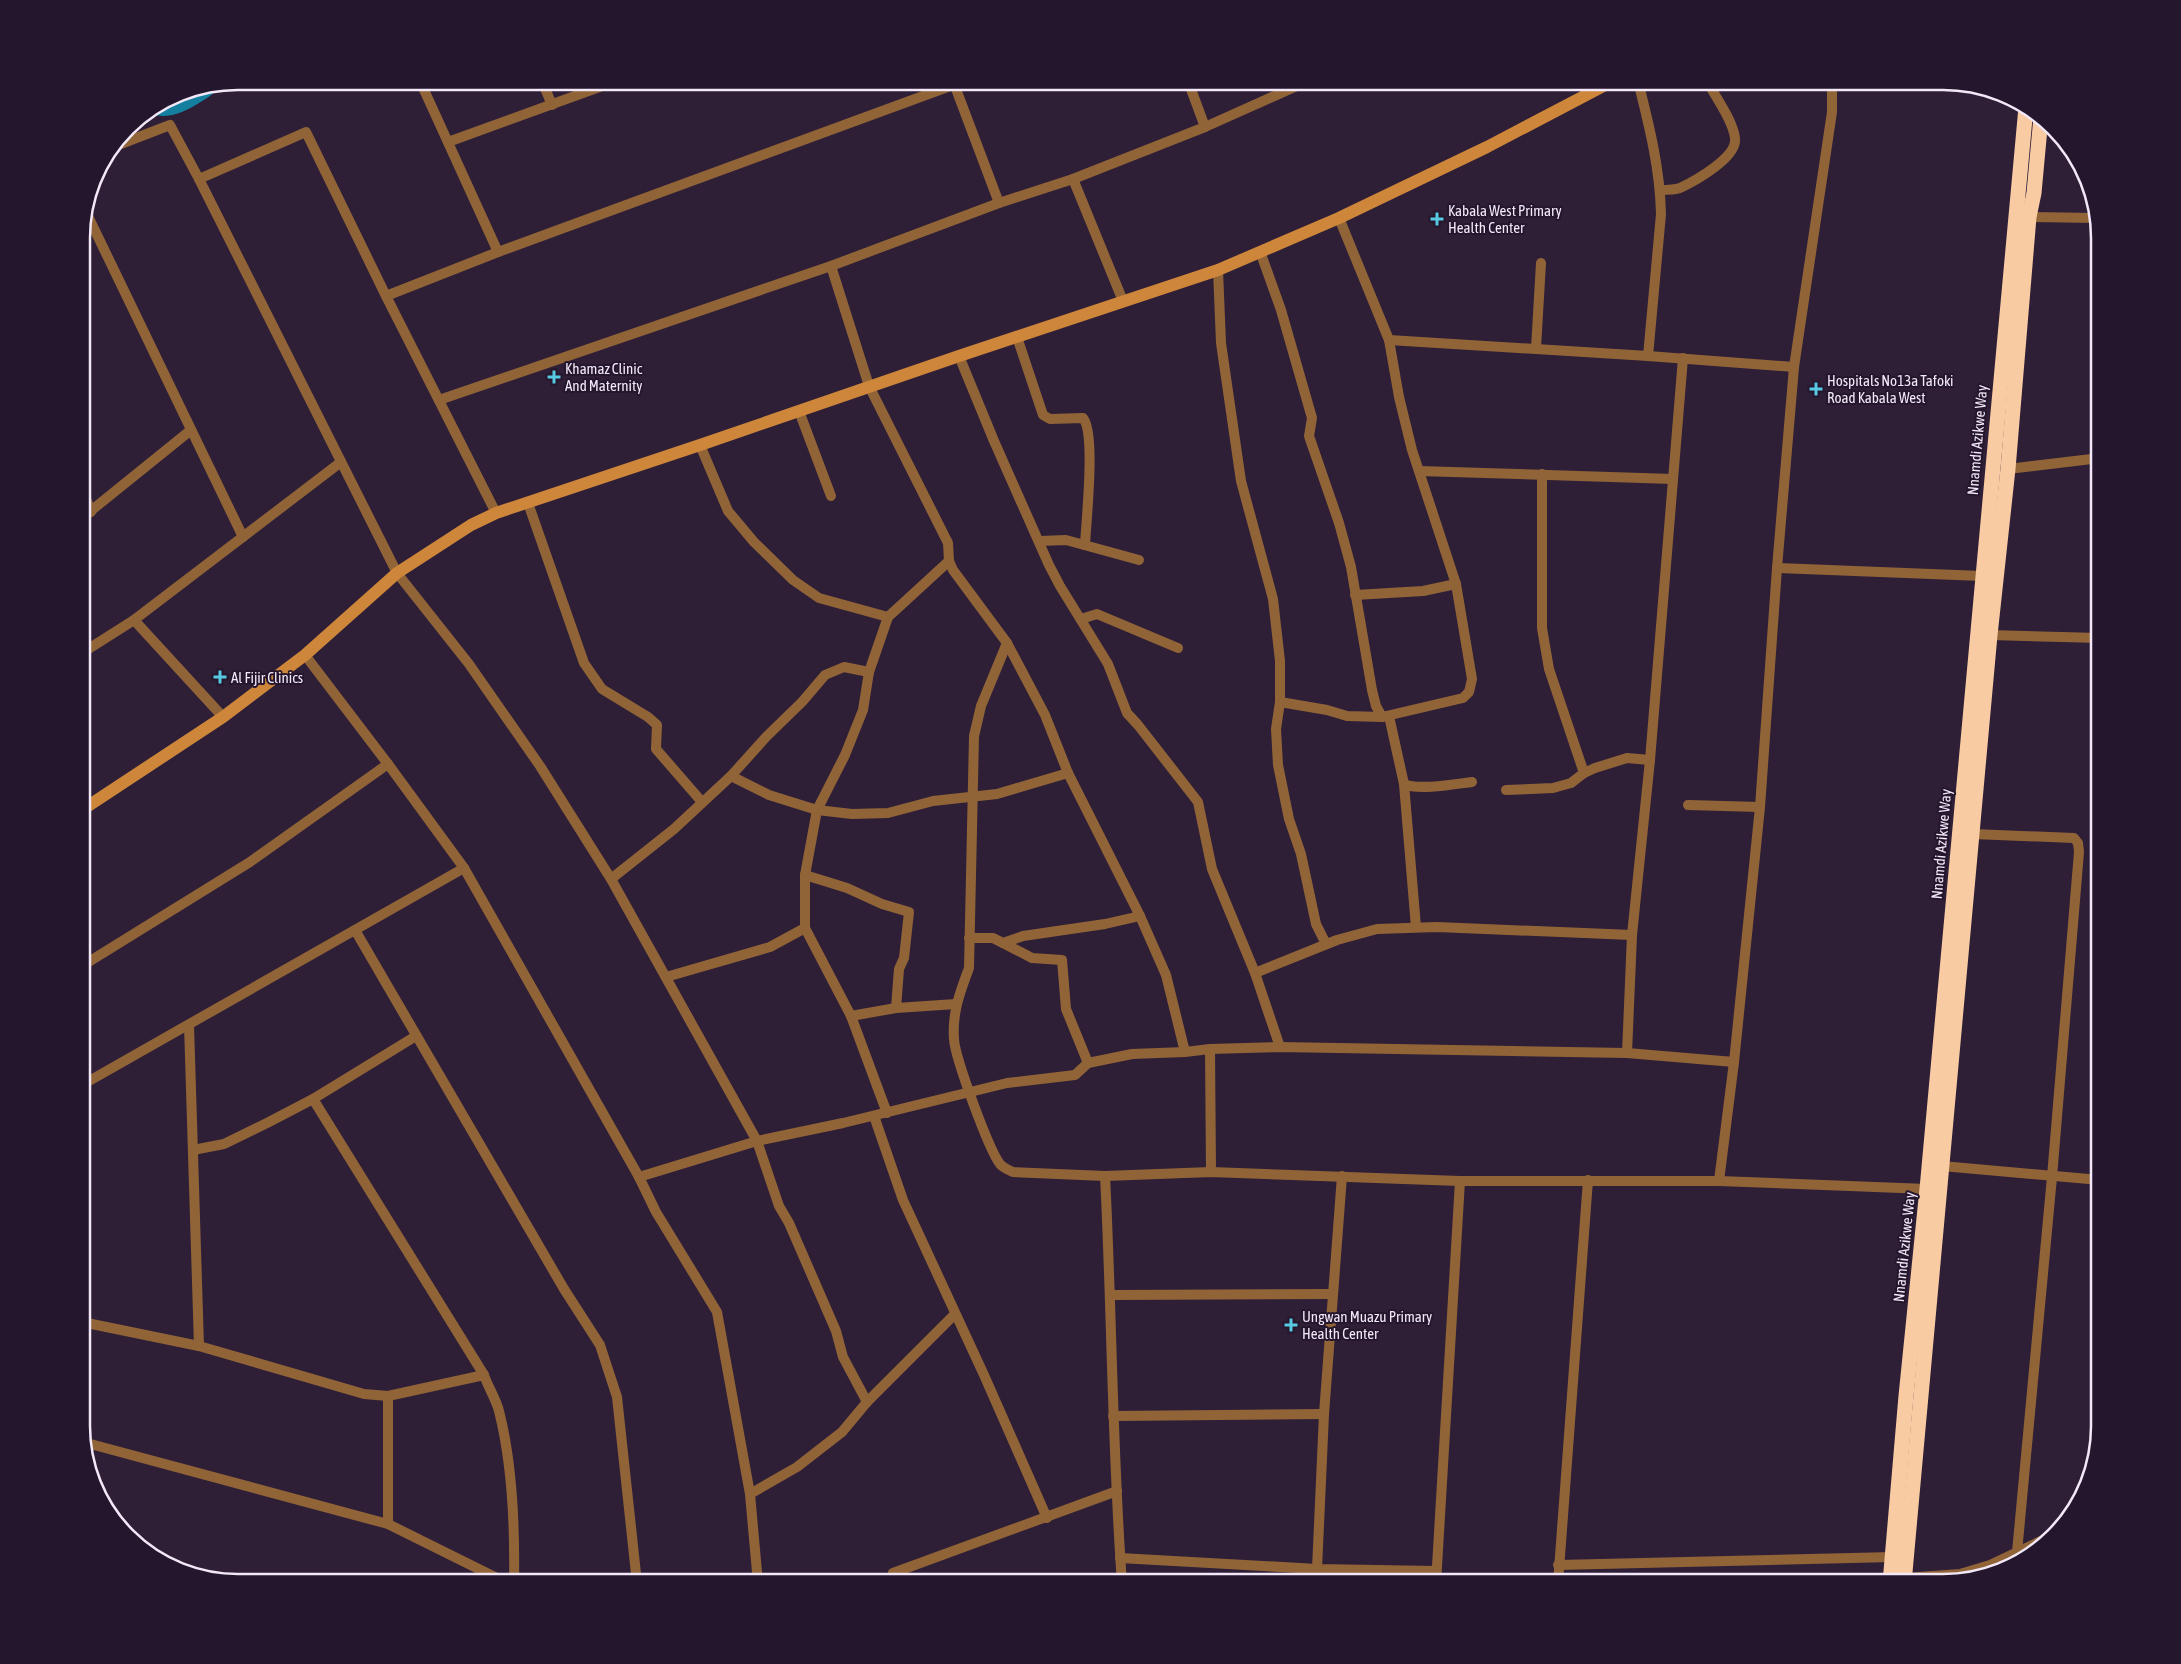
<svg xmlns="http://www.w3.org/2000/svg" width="2181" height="1664" font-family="'Asap Condensed',sans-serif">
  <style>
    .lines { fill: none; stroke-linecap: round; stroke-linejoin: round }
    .river { stroke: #147f9e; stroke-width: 19 }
    .street { stroke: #916438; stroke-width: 10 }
    .secondary { stroke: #cd863a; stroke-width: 12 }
    .highway { stroke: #f8cba3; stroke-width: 15 }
    .poi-dot { fill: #57c9e3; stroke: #24162d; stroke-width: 2 }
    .labels { text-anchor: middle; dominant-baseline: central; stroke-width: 4; stroke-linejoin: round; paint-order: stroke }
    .poi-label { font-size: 15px; fill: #f2e8f8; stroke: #24162d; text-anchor: start }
    .street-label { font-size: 15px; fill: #f2e8f8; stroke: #24162d }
    .rim { fill: none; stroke: #f2e8f8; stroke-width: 2.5 }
  </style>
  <rect width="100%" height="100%" fill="#2e1f37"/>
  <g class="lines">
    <!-- river -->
    <path class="river" d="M159,106c16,3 33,-10 46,-18"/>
    <!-- street -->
    <g class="street">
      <polyline points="420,81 498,252"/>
      <polyline points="542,81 552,105"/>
      <polyline points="953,81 999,203"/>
      <polyline points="1188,81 1205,127"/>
      <path d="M1638,81c11,44 22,87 23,133l-13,142"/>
      <polyline points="448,142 616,81"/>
      <polyline points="113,147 170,125 199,179 397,573 469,664 540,766 611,879 757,1141 779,1206 789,1223 836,1331 843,1357 867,1402"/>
      <polyline points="199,179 306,132 386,296 496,513"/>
      <polyline points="1073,179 1123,301"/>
      <path d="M1660,190c6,0 14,0 20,-2 15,-7 58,-31 55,-50 -2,-17 -20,-42 -28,-57"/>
      <polyline points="86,212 243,537"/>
      <polyline points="2029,217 2095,218"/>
      <polyline points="1261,254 1281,310 1312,418 1309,436 1339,523 1351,567 1372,690 1376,706 1382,717"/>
      <polyline points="831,266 869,386 948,543 949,561 953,570 1007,643 1045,715 1068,773 1140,916 1166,975 1185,1052"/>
      <polyline points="1218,270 1221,343 1241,481 1273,599 1280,661 1280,702 1276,729 1278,765 1289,819 1301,854 1316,924 1326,944"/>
      <polyline points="386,296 498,252 964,81"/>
      <path d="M1017,337l26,78 7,4 33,-1c13,15 3,104 2,127"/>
      <polyline points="1389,340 1648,356 1794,367"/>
      <polyline points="1536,348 1541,263"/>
      <polyline points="959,356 994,441 1049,565 1060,586 1108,664 1127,713 1138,725 1198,802 1212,869 1255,973 1280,1047"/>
      <polyline points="439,400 831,266 999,203 1073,179 1205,127 1308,81"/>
      <polyline points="799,411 831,496"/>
      <polyline points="700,445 728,511 754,542 793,580 819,598 888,617"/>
      <polyline points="2008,469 2100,458"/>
      <polyline points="1419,471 1673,479"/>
      <polyline points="1542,474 1542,628 1549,669 1584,773"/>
      <polyline points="82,488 91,512"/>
      <polyline points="528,503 584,663 602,689 648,717 657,725 656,749 702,802"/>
      <polyline points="82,518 191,430"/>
      <polyline points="1040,541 1066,540 1139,560"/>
      <polyline points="1777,568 1982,576"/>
      <polyline points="1355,595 1423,591 1456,584"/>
      <polyline points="1081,619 1097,614 1178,648"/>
      <polyline points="134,620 223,717"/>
      <polyline points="1990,635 2100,638"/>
      <path d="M1007,643l-26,63 -7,30 -5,232c-9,24 -17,45 -15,71 1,19 35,111 46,125 3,4 9,6 13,8l92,4 106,-4 249,9h259l208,8"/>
      <polyline points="82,653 134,620 341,462"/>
      <polyline points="305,655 388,764 464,868 639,1177 656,1212 717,1312 750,1494 758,1583"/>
      <polyline points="1280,702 1327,710 1347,716 1382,717 1463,698 1469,692 1472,679 1456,584 1412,450 1399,397 1389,340 1339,218"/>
      <polyline points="1389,716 1404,784 1416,927"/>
      <polyline points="731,776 769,795 817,810 852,814 888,813 933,801 997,794 1068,773"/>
      <path d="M1404,784c14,7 52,0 68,-2"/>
      <polyline points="1506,790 1553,788 1571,783 1584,773 1595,768 1627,758 1650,760"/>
      <polyline points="1688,805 1760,807"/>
      <polyline points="1973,834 2074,838 2078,843 2079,852 2052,1177 2016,1563"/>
      <polyline points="805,875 847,888 882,904 909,912 904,958 899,969 896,1008"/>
      <polyline points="611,879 674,829 731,776 766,737 802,702 825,675 844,667 869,672"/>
      <polyline points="355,930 564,1289 600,1345 617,1397 637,1583"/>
      <polyline points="969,938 993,938 1003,943 1023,936 1105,924 1140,916"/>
      <polyline points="1003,943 1032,958 1062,960 1066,1009 1088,1063"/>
      <polyline points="82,966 250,862 388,764"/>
      <polyline points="1255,973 1337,940 1377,929 1437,927 1632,935"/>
      <polyline points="666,977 770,947 805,928"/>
      <polyline points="851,1016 896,1008 956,1004"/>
      <polyline points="189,1025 199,1346"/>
      <polyline points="1210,1049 1211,1172"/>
      <polyline points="1627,1053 1632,935 1650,760 1683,358"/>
      <polyline points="82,1085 464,868"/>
      <path d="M313,1099l171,276c4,12 12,24 15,36 14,55 16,115 15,172"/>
      <polyline points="887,1113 851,1016 805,928 805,875 817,810 845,755 863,710 869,672 888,617 949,561"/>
      <polyline points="874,1116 903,1200 984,1375 1047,1518"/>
      <polyline points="193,1150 224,1144 269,1122 313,1099 416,1036"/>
      <polyline points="1942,1166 2100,1180"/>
      <path d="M1105,1176c7,135 7,271 17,407"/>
      <polyline points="639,1177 757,1141 843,1123 1007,1083 1075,1075 1088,1063 1132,1054 1185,1052 1210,1049 1280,1047 1627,1053 1734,1062"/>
      <polyline points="1719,1181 1734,1062 1760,807 1777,568 1794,367 1832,112 1832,81"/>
      <polyline points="1111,1295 1333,1294"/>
      <polyline points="82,1322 199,1346 364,1394 388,1396 484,1375"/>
      <polyline points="388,1396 388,1524"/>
      <polyline points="1113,1416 1324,1414"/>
      <polyline points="83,1442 388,1524 507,1583"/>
      <polyline points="750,1494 797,1467 842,1432 867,1402 955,1314"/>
      <polyline points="1120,1558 1317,1569 1436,1571"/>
      <polyline points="1558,1565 1893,1557"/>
      <polyline points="1317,1569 1324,1414 1342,1176"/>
      <polyline points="1904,1578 1960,1574 1990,1565 2045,1539"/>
      <polyline points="894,1583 893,1573 1117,1491"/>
      <polyline points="1436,1583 1460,1181"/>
      <polyline points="1558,1583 1588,1180"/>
    </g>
    <!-- secondary -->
    <polyline class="secondary" points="82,810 223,717 305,655 397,573 471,525 496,513 700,445 959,356 1218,270 1339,218 1487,147 1613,81"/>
    <!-- highway -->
    <g class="highway">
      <polyline points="1890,1583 1906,1396 1927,1189 2026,107"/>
      <polyline points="1904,1583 1990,635 2008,469 2029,217 2034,193 2041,117"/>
    </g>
  </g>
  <!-- markers -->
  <g class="poi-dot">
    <path d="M1434.5 211.5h5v5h5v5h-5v5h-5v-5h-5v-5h5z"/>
    <path d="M551.5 369.5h5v5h5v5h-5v5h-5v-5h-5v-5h5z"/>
    <path d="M1813.5 381.5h5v5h5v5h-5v5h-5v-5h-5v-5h5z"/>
    <path d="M217.5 669.5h5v5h5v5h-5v5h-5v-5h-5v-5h5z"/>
    <path d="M1288.5 1317.5h5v5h5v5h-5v5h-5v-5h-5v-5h5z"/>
  </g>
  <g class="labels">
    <!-- poi labels -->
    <g class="poi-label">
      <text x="1448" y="210">Kabala West Primary<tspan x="1448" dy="17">Health Center</tspan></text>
      <text x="565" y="368">Khamaz Clinic<tspan x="565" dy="17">And Maternity</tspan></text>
      <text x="1827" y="380">Hospitals No13a Tafoki<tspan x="1827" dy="17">Road Kabala West</tspan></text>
      <text x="231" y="677">Al Fijir Clinics</text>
      <text x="1302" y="1316">Ungwan Muazu Primary<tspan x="1302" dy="17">Health Center</tspan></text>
    </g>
    <!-- street labels -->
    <g class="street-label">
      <text transform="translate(1977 440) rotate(-85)">Nnamdi Azikwe Way</text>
      <text transform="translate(1941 844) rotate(-85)">Nnamdi Azikwe Way</text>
      <text transform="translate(1904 1247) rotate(-84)">Nnamdi Azikwe Way</text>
    </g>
  </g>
  <!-- crop -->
  <path d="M0 0H2181V1664H0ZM238 90H1943A148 148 0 0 1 2091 238V1426A148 148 0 0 1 1943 1574H238A148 148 0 0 1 90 1426V238A148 148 0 0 1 238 90Z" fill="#24162d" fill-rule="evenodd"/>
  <path class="rim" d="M238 90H1943A148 148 0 0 1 2091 238V1426A148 148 0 0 1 1943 1574H238A148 148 0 0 1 90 1426V238A148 148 0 0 1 238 90Z"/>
</svg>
